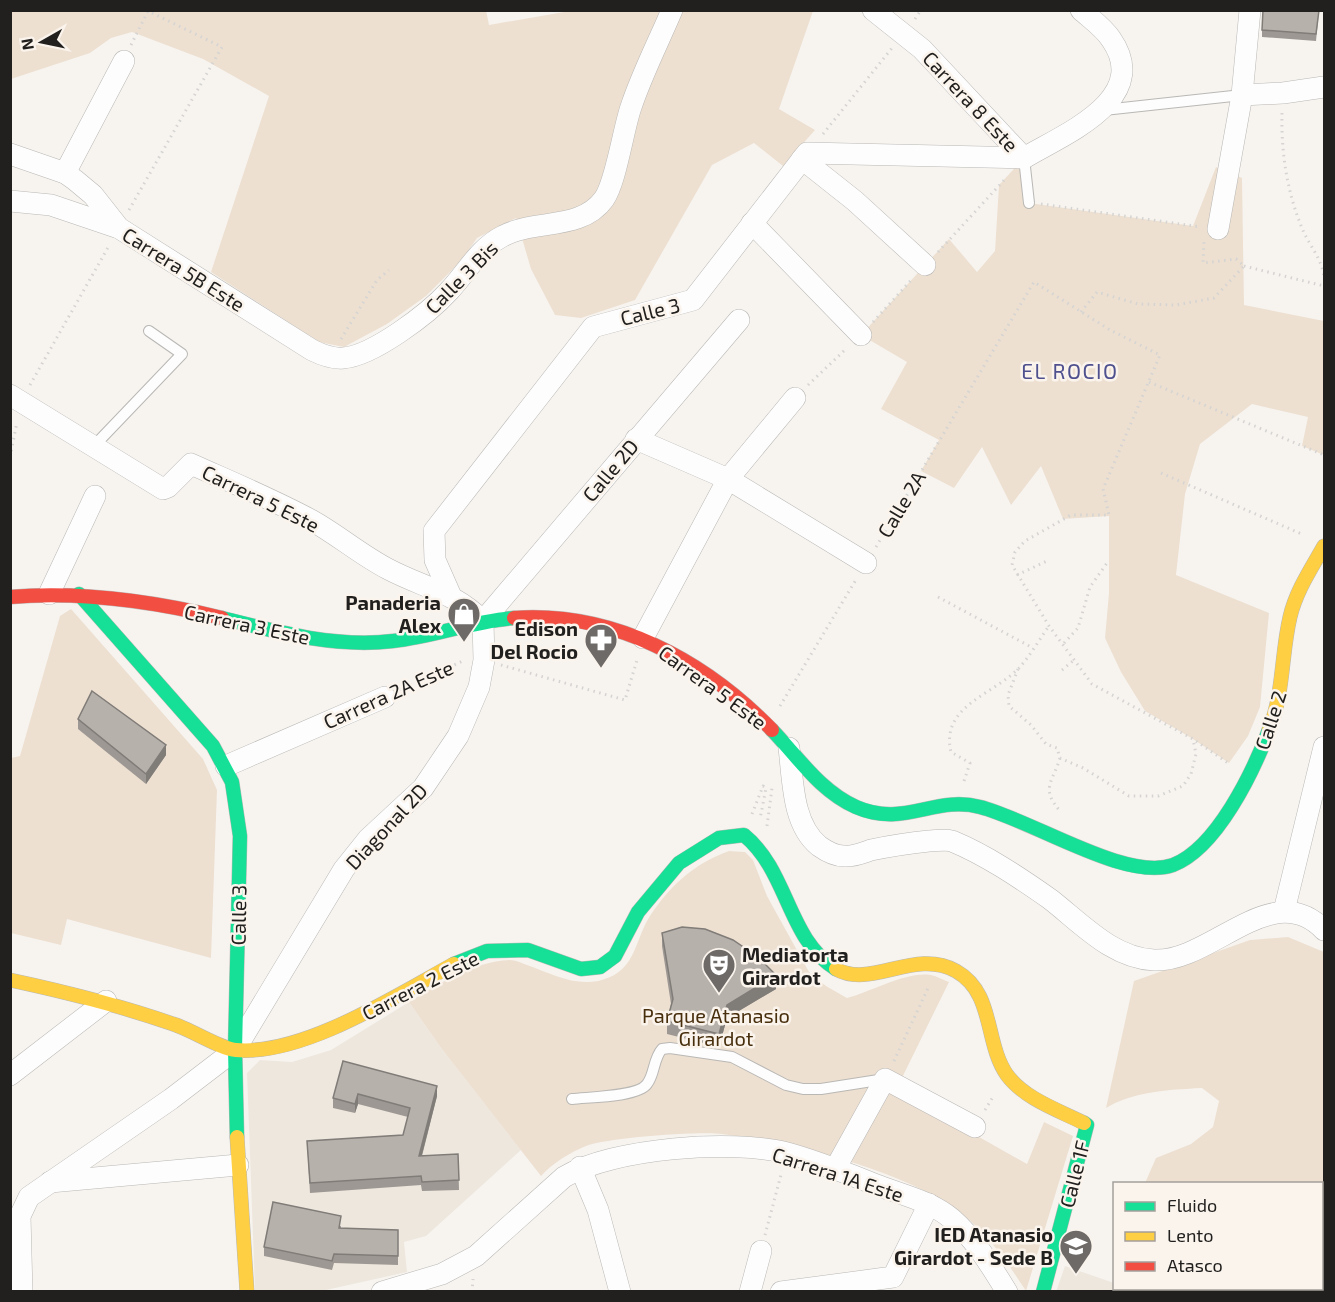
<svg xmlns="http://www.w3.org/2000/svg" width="1335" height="1302" font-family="'Exo 2',sans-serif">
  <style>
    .built { fill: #eee7de }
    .green { fill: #ede0d1 }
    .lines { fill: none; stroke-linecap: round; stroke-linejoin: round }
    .stream { stroke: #c2b29f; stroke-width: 5 }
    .lane-casing { stroke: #b9b8b5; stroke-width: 12 }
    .street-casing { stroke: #b9b8b5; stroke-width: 22 }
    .fast-casing { stroke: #b9b8b5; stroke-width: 15 }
    .slow-casing { stroke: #b9b8b5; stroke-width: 15 }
    .jam-casing { stroke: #b9b8b5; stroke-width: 15 }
    .path { stroke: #d5d4d2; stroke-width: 3; stroke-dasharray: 1.5 4.5; stroke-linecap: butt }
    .lane { stroke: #fefdfd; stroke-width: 10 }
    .street { stroke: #fefdfd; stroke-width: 21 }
    .fast { stroke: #16e098; stroke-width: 14 }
    .slow { stroke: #ffcf43; stroke-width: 14 }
    .jam { stroke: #f24e42; stroke-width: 14 }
    .wall { fill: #9d9893 }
    .shaded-wall { fill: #807c78 }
    .building { fill: #b7b1ab; stroke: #807c78; stroke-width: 1.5 }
    .labels { text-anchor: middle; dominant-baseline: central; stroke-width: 5; stroke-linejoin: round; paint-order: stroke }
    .street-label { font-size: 20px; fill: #22201e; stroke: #faf4ed }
    .poi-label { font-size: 20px; font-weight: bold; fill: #22201e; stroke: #faf4ed; text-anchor: end }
    .park-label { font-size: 20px; fill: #472e0c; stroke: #faf4ed }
    .neighbourhood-label { font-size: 21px; letter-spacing: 1.5px; fill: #4f508e; stroke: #faf4ed }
  </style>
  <rect width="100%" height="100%" fill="#f7f4f0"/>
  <!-- built -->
  <g class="built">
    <polygon points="409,1002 441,1048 521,1150 426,1236 404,1242 407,1272 326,1290 255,1291 247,1073 260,1060 292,1062 331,1050"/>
    <polygon points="1065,1266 1114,1283 1114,1288 1138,1291 1056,1292"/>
  </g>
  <!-- green -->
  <g class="green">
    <polygon points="486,10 489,25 570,11 813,11 779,109 815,130 783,166 754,143 712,165 635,300 581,318 555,315 531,269 516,218 477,238 461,261 426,296 387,324 344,347 319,342 211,272 269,96 203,59 132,32 111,38 90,53 11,79 11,11"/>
    <polygon points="1024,158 1029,203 1193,226 1216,167 1242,178 1244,305 1324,321 1324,455 1302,446 1308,417 1252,404 1200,444 1185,494 1176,575 1269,613 1260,707 1248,736 1229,763 1193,739 1145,711 1121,672 1105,638 1109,593 1109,516 1063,519 1041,466 1011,505 982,447 954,488 921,471 939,440 881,409 907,362 861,335 949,239 977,272 995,251 999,185"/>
    <polygon points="71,609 203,759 217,790 211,958 67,919 61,945 11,933 11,758 20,756 60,616"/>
    <path d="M729,851l16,1 8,8 14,36 42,76 17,14 21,12c24,-6 59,-27 84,-23 6,1 12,5 18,7l-53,108 131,74 17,-42 29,14 -47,155c-19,-29 -37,-56 -64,-77 -59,-45 -167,-70 -240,-80 -22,-3 -117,4 -136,12 -17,7 -33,17 -45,30l-100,-128 -32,-46c32,-19 62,-40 101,-42 5,0 12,3 17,5 28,10 54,25 83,12 24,-10 26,-36 37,-56 19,-32 47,-58 82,-70z"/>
    <path d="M1288,937l36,15v276h-2v-44l-177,-1 11,-25 35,-14 22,-17 6,-26 -17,-13c-34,2 -67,3 -96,20l28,-127 116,-41z"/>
  </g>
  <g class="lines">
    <!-- stream -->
    <polyline class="stream" points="1211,1288 1211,1292"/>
    <!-- lane casing -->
    <g class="lane-casing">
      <g id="lane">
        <polyline points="1104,110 1242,95"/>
        <polyline points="1024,158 1029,203"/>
        <polyline points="94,446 182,354 149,331"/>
        <path d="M572,1099c17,-2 66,-2 75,-15 8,-10 6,-25 15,-35l8,-1 62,9 54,28 17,4h18l64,-10"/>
      </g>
    </g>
    <!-- street casing -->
    <g class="street-casing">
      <g id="street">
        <polyline points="873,10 922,49 1024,158"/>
        <polyline points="1242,95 1283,93 1324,87"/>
        <path d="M10,154l55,19 10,7 18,15 26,33 193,122c10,5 20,9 31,8 30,-2 86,-45 106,-67 18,-19 30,-43 54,-55 32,-17 78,-5 101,-37 12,-17 19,-69 27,-92 11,-33 27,-64 41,-97"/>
        <path d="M1024,158c40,-24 129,-59 87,-119 -7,-11 -20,-20 -30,-29"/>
        <polyline points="802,159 855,201 925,265"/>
        <polyline points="65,173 124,61"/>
        <polyline points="10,201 51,205 116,227"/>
        <polyline points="752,223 861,335"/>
        <polyline points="1218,229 1242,95 1250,10"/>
        <path d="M10,395l153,94 5,-2 23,-23c40,18 81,35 120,56 27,15 50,35 77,49 36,19 65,22 95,52"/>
        <polyline points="636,439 728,479 866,563"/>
        <polyline points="49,594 95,496"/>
        <polyline points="450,594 435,560 434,531 593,327 693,300 807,153 1024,158"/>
        <polyline points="483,621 739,320"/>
        <polyline points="643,638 728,479 795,398"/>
        <path d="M789,748c4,32 3,76 30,98 7,5 17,10 25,10 9,1 18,-3 27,-6 19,-4 39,-7 58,-9 7,0 16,-2 23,0 34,14 68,37 98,58 31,24 62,59 104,61 57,3 118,-84 170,-30"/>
        <polyline points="226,766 385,697"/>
        <polyline points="1284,911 1324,747"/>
        <polyline points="10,1075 106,1001"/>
        <polyline points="580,1167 598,1210 620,1292"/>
        <polyline points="835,1169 885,1079 975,1127"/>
        <polyline points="50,1182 238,1165"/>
        <polyline points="22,1292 20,1216 29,1197 171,1099 235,1050 344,869 368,839 423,788 458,736 479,687 484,660 483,621"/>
        <path d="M382,1292l60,-18 34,-18 88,-79c49,-29 168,-38 223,-24 33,9 64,22 95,34 24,9 50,15 70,32 23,20 39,47 55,73"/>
        <polyline points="750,1292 761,1251"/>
        <polyline points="781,1292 893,1277 929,1204"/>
        <polyline points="1233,1292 1233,1288"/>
        <polyline points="1288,1292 1289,1288"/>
      </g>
    </g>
    <!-- fast casing -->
    <g class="fast-casing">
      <g id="fast">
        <polyline points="79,594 213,746 232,782 240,836 235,1050 237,1137"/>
        <path d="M222,618c55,14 113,30 171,23 41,-4 79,-20 121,-23"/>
        <path d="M772,730c26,27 48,61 84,77 48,21 79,-12 124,0 52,13 146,75 193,58 44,-17 80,-93 96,-135"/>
        <path d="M454,964l33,-13 41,-1 53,19 19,-2 15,-11 23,-44 41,-49 40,-25 25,-3c45,37 43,104 92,134"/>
        <polyline points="1043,1292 1087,1125 1084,1123"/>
      </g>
    </g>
    <!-- slow casing -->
    <g class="slow-casing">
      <g id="slow">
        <path d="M1269,730c15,-37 12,-75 21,-113 6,-26 21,-48 34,-71"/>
        <path d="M836,969c35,20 79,-21 120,2 39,22 28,71 51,104 18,24 51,35 77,48"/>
        <path d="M10,980c56,12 109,25 163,44 17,5 48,25 63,26 67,6 161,-55 218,-86"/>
        <polyline points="237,1137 247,1292"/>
      </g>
    </g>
    <!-- jam casing -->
    <g class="jam-casing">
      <g id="jam">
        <path d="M10,597c72,-6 142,4 212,21"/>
        <path d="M514,618c99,-7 190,42 258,112"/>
      </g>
    </g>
    <!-- path -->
    <g class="path">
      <polyline points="915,19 921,10"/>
      <polyline points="131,45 148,11"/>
      <path d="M1282,113c-1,39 5,79 20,115 7,18 21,31 22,51"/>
      <polyline points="823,134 892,48"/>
      <polyline points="1041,204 1201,227"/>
      <polyline points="129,210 222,47 146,10"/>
      <polyline points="938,252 1007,177"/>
      <polyline points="1244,266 1324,286"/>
      <polyline points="1081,312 1097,292 1138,304 1176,305 1214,298 1244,266 1236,259 1203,263 1204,242"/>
      <polyline points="873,322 913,278"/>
      <polyline points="341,339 377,280 389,270"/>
      <polyline points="1149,382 1324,455"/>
      <polyline points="30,385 110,244"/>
      <polyline points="808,385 847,348"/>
      <polyline points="10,457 17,422"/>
      <polyline points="1161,473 1304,535"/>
      <polyline points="876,547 1034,282 1110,330 1160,355 1103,489 1109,515 1071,515 1025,541 1015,552 1012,565 1049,626 1092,684 1193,739 1228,763"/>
      <polyline points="1017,575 1047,561"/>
      <polyline points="938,597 1033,648"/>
      <polyline points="1064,643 1078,628 1090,587 1107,563"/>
      <polyline points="501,665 625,700 637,660"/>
      <polyline points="1018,669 1008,695 1009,706 1031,725 1046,744 1057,748 1060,758 1083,768 1129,796 1158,796 1183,786 1191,774 1196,754 1193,739"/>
      <polyline points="1062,670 1074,660"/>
      <polyline points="400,690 465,660"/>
      <polyline points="780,706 857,578"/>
      <path d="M1060,758c-7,24 -20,30 0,53"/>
      <path d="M964,781l6,-18 -19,-11c-11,-46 42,-57 68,-84 11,-12 20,-28 30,-42"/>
      <polyline points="752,814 763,786 766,788 760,819"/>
      <polyline points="767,826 772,788"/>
      <polyline points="10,927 10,930"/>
      <polyline points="894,1061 929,986"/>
      <polyline points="985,1110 994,1095"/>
      <polyline points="765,1235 782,1171"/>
      <polyline points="472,1292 473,1279"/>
    </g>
    <!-- lane -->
    <use href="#lane" class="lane"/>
    <!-- street -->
    <use href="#street" class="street"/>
    <!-- fast -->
    <use href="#fast" class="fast"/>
    <!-- slow -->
    <use href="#slow" class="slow"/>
    <!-- jam -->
    <use href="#jam" class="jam"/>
  </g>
  <!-- wall -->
  <g class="wall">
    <polygon points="1319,10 1316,41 1262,37 1262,30"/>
    <polygon points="78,719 166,755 146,784 78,729"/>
    <polygon points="662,933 776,989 727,1018 719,1047 667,1034 667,1021 671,1004 662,946"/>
    <polygon points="343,1061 437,1096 422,1156 458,1154 459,1190 422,1191 421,1185 310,1193 307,1141 403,1135 408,1117 358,1104 355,1113 333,1108 333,1098"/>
    <polygon points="341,1226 341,1228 398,1230 398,1265 334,1263 332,1270 264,1256 264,1247"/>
  </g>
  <!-- shaded-wall -->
  <g class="shaded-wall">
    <polygon points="166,745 166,755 146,784 146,774"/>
    <polygon points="776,975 776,989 727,1018 719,1047 719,1034 727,1005"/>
    <polygon points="437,1086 437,1096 419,1166 419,1156"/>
    <polygon points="358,1094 358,1104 355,1113 355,1104"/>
  </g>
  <!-- building -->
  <g class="building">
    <polygon points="1263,10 1319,10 1316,34 1262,30"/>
    <polygon points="92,691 166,745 146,774 78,719"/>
    <polygon points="682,927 705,929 733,940 758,957 776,975 727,1005 719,1034 667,1021 673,999 662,933"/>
    <polygon points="343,1061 437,1086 419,1156 458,1154 459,1180 422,1182 421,1176 310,1183 307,1141 403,1135 410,1108 358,1094 355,1104 333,1098"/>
    <polygon points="273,1202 341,1216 339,1228 398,1230 398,1256 334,1254 332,1261 264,1247"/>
  </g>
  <!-- icons -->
  <defs>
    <g id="shop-pin" transform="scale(1.725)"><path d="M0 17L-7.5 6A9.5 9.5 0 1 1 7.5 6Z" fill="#6d6a68" stroke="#faf4ed"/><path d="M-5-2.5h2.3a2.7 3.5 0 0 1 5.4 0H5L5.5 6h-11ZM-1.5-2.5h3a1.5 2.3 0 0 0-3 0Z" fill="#fff"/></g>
    <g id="pharmacy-pin" transform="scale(1.725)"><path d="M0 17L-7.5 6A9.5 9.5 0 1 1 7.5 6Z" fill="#6d6a68" stroke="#faf4ed"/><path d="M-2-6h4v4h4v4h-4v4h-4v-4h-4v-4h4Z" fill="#fff"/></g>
    <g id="theatre-pin" transform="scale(1.725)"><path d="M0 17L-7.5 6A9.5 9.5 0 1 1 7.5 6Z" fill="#6d6a68" stroke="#faf4ed"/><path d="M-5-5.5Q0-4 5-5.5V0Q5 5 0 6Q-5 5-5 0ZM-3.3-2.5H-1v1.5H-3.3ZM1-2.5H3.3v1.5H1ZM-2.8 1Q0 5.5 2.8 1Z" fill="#fff"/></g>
    <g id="school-pin" transform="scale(1.725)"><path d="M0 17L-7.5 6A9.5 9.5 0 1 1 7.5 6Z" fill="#6d6a68" stroke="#faf4ed"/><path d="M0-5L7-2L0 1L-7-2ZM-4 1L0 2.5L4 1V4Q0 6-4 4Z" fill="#fff"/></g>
  </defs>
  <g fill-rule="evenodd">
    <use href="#shop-pin" x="464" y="614"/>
    <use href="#pharmacy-pin" x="601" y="640"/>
    <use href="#theatre-pin" x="719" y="965"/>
    <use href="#school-pin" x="1076" y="1246"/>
  </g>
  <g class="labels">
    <!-- street labels -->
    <g class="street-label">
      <text transform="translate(971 101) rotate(47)">Carrera 8 Este</text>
      <text transform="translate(184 269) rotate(32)">Carrera 5B Este</text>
      <text transform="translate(461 277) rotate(-45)">Calle 3 Bis</text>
      <text transform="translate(650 311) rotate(-14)">Calle 3</text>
      <text transform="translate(610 470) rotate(-50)">Calle 2D</text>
      <text transform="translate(261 498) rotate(26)">Carrera 5 Este</text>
      <text transform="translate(901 504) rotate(-59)">Calle 2A</text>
      <text transform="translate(247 624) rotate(12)">Carrera 3 Este</text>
      <text transform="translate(713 687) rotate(36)">Carrera 5 Este</text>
      <text transform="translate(388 694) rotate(-24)">Carrera 2A Este</text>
      <text transform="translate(1270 720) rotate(-72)">Calle 2</text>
      <text transform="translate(386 826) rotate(-47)">Diagonal 2D</text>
      <text transform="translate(238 915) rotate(-89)">Calle 3</text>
      <text transform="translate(420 985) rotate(-27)">Carrera 2 Este</text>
      <text transform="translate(838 1174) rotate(18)">Carrera 1A Este</text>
      <text transform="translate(1074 1174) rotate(-76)">Calle 1F</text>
    </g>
    <!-- poi labels -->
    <g class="poi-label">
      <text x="441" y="602">Panaderia<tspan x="441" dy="23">Alex</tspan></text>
      <text x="578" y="628">Edison<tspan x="578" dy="23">Del Rocio</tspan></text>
      <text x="742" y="954" text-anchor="start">Mediatorta<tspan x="742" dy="23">Girardot</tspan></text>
      <text x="1053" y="1234">IED Atanasio<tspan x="1053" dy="23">Girardot - Sede B</tspan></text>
    </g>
    <!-- park labels -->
    <g class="park-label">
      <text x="716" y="1015">Parque Atanasio<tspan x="716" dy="23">Girardot</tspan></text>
    </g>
    <!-- neighbourhood labels -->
    <g class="neighbourhood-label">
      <text x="1070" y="370">EL ROCIO</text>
    </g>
  </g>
  <!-- border -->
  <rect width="1335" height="1302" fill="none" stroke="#22201e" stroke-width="24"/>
  <!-- legend -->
  <rect x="1113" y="1182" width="210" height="108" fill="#faf4ed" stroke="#a49f9a" stroke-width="1.5"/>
  <rect x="1125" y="1202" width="30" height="9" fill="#16e098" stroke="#a49f9a" stroke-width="1.5"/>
  <text x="1167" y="1212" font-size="18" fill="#22201e">Fluido</text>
  <rect x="1125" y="1232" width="30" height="9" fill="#ffcf43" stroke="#a49f9a" stroke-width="1.5"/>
  <text x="1167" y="1242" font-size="18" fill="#22201e">Lento</text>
  <rect x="1125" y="1262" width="30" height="9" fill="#f24e42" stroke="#a49f9a" stroke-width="1.5"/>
  <text x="1167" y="1272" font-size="18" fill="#22201e">Atasco</text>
  <!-- north arrow -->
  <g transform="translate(42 42) rotate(261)" stroke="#faf4ed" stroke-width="4.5" paint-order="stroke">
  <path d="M0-4.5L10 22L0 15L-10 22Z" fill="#22201e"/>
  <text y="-9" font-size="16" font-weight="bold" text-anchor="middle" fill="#22201e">N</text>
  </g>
</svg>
